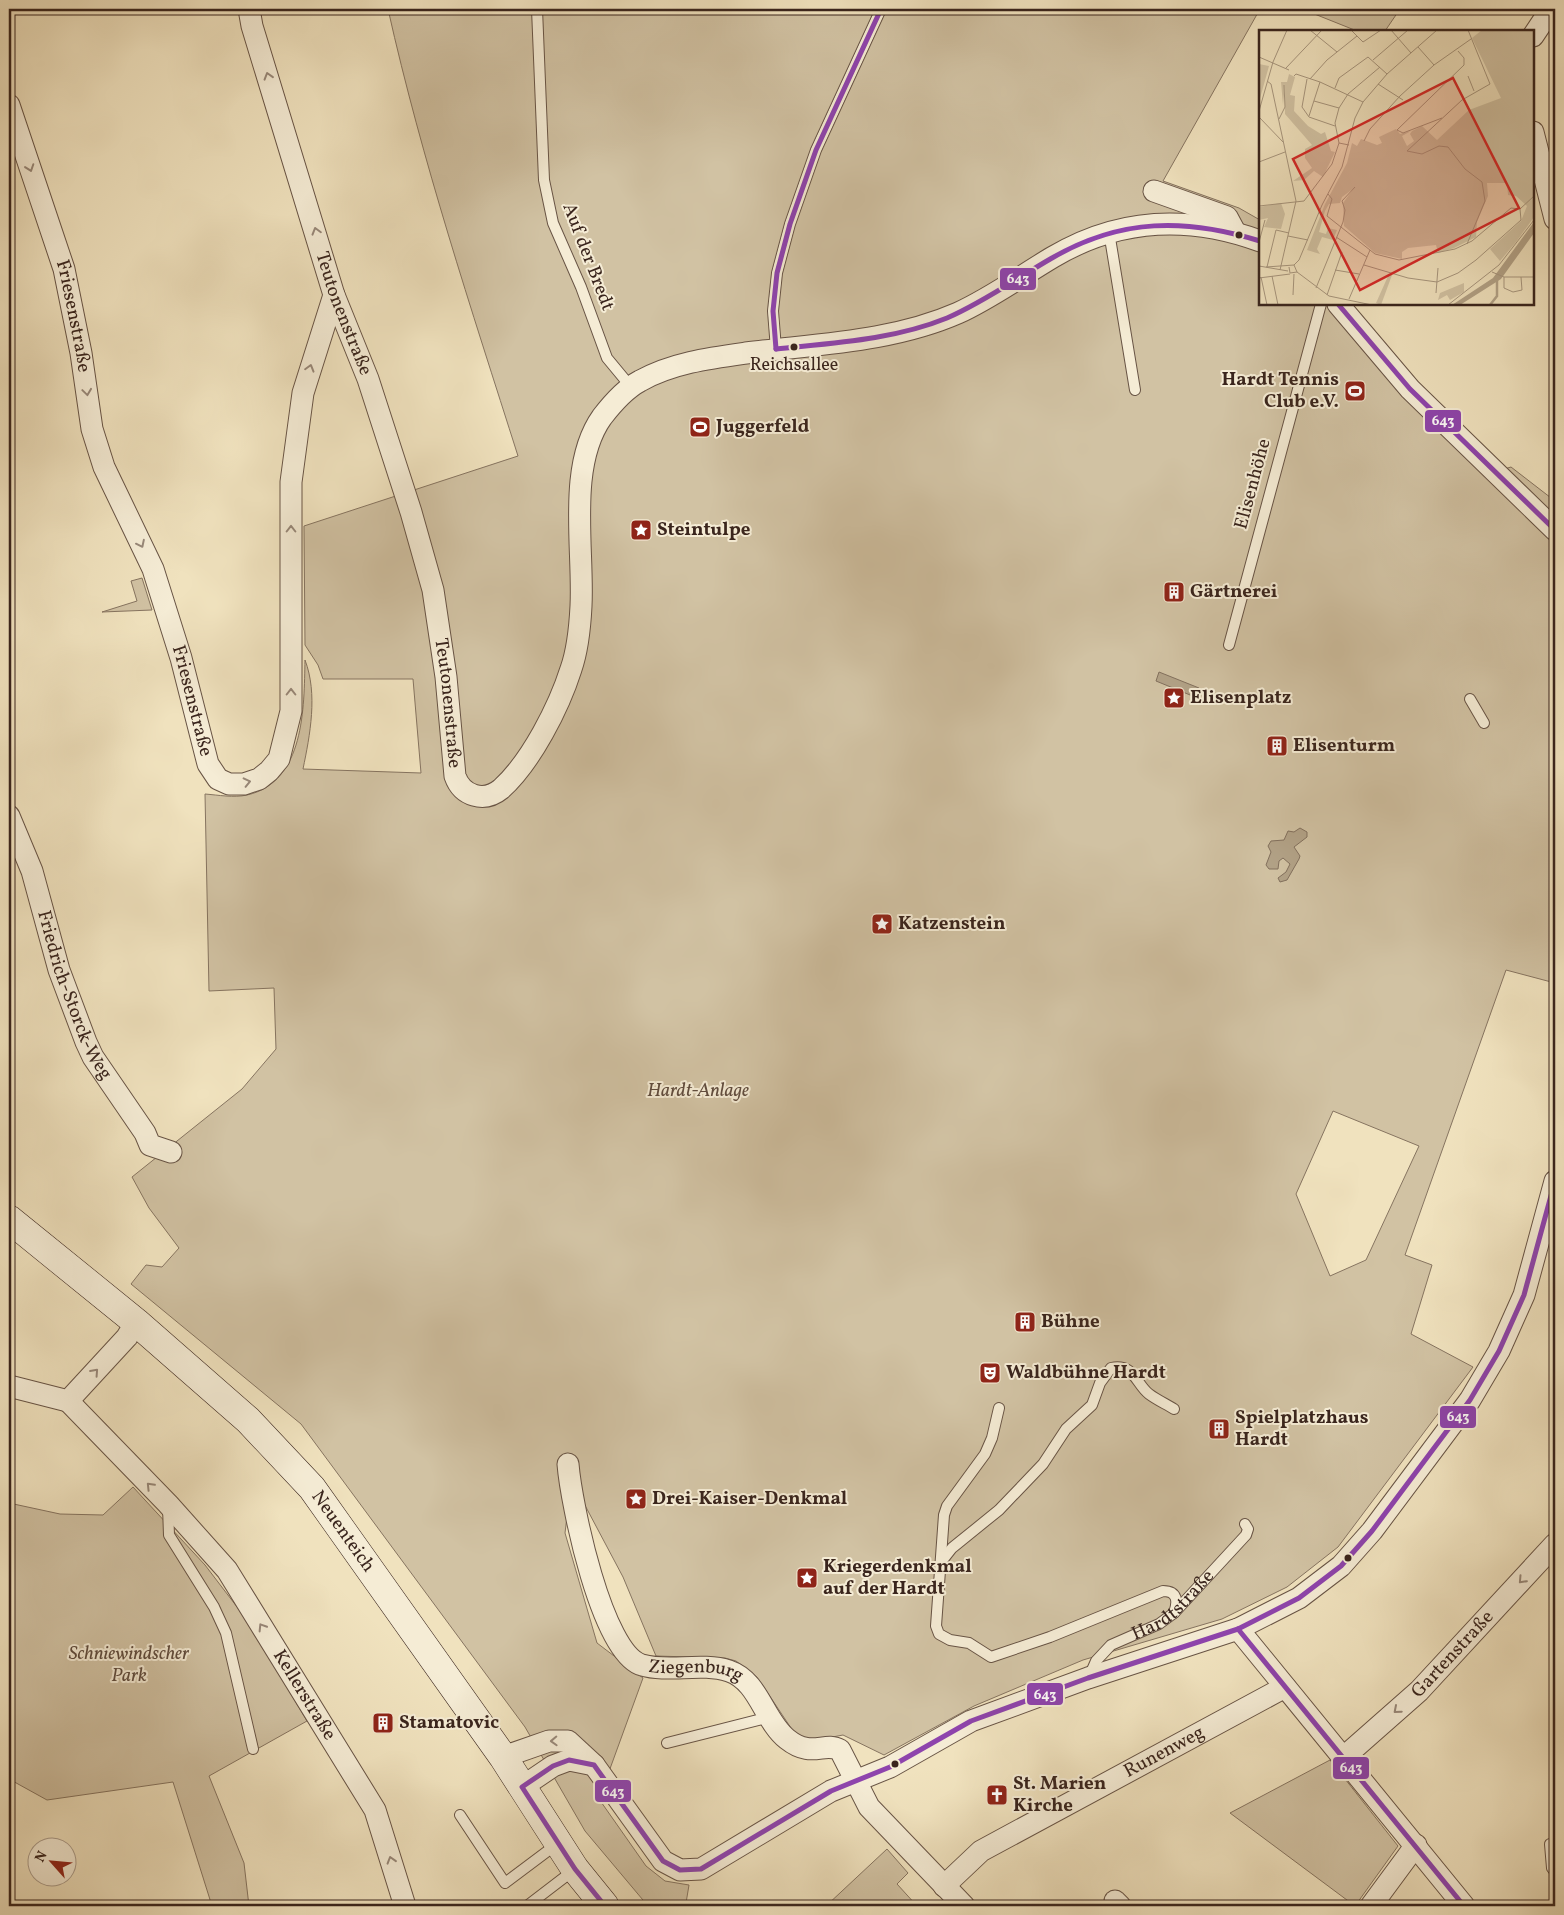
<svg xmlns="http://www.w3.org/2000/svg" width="1564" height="1915" font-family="Vollkorn,serif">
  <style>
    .green { fill: #d1c2a3; stroke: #867460; fill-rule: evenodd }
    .water { fill: #b2a287; stroke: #82705d }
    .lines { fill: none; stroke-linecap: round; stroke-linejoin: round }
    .lane-casing { stroke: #685445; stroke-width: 12 }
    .street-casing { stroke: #685445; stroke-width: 23 }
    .secondary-casing { stroke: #3a251d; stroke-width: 29 }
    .lane { stroke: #f5ecd5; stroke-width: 10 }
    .street { stroke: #f5ecd5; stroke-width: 21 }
    .secondary { stroke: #f5ecd5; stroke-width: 28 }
    .bus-1-casing { stroke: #f5ecd5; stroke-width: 9 }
    .bus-1 { stroke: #8e44ad; stroke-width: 5 }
    .oneway { stroke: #988879 }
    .bus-dot { fill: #3a251d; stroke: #f5ecd5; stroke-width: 2 }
    .labels { text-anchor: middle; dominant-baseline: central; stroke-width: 4; stroke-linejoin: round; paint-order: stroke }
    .bus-label { font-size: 18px; fill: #3a251d; stroke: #f5ecd5 }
    .street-label { font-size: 19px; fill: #3a251d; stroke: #f5ecd5 }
    .poi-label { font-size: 19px; font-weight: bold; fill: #3a251d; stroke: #f5ecd5; text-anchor: start }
    .park-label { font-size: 19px; font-style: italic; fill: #604c3e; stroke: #f5ecd5 }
    .inset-river { fill: none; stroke: #b2a287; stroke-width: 2.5 }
    .inset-road { fill: none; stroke: #a7967e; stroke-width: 1 }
    .view { fill: #d62828; fill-opacity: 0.15; stroke: #d62828; stroke-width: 2.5 }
    .inset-edge { fill: none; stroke: #3a251d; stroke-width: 2.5 }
    .line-badge { stroke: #f5ecd5; stroke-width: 2 }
    .badge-label { font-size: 14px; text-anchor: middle; font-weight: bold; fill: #fff }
  </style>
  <rect width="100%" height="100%" fill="#f0e2be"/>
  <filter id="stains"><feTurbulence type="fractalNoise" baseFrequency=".004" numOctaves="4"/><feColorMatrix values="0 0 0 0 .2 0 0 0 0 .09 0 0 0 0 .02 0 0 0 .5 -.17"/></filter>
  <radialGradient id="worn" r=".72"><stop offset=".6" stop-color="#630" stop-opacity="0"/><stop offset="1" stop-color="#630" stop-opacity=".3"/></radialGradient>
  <!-- green -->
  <g class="green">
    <path d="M388,9h872l-97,172 76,27 21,12v84h69l-2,3 157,168 27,-8 44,34v482l-49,-13 -101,285 27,10 -21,69 62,33 -135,180 -51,40 -65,32 -139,41 -109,46 -90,49 -41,-20 -21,4 -19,-1 -10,-7 -36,-54 -21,-16 -11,-3 -69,-2 -33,-79 -44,-83 -9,-2 -5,41 32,110 46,35 -44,121 47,67 19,15 24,4 -3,18 3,3h-41l-63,-75 -60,-104 -224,-303 -170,-140 15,-19 16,2 17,-19 -30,-40 -17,-31 110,-88 34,-40 -2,-61 -65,3 -4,-197c13,1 29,4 42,1 58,-13 57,-88 58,-135 13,34 5,75 -2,109l118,4 -8,-94h-90l-5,-14 -13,-20 -1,-119 214,-70c-47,-148 -96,-295 -130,-447zM1333,1111l86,35 -53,114 -36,16 -34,-82z"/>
    <polygon points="1302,9 1400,9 1385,31 1357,31"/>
    <polygon points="142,578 152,610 102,612 137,601 131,581"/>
    <polygon points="133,1487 205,1565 247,1620 307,1721 209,1776 244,1863 249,1906 212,1906 173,1782 47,1800 9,1779 9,1503 60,1514 103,1515"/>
    <polygon points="1330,1760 1398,1846 1355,1906 1230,1813"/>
    <polygon points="887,1849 908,1873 897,1884 917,1906 826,1906"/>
  </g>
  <!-- water -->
  <g class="water">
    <polygon points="1159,672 1199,688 1195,697 1156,681"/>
    <polygon points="1300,828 1307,832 1307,837 1294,847 1300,856 1299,859 1287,880 1280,882 1278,878 1286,872 1290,864 1283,858 1279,861 1278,869 1269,869 1266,865 1271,852 1268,846 1271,841 1284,840 1288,831 1294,832"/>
  </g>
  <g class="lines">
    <!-- lane casing -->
    <g class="lane-casing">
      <g id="lane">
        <polyline points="537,9 544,180 553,223 581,287 607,358 631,387"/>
        <polyline points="1109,232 1135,390"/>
        <polyline points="776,349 773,311 777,273 790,224 816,150 881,9"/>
        <polyline points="1229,645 1321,304"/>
        <polyline points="1470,699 1484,723"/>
        <path d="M999,1408l-7,30 -7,16 -38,52 -3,9 -8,111 3,8 11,6 19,3 22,14 59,-20 113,-46c15,0 15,11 11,22"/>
        <polyline points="168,1507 169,1535 214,1607 226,1633 253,1749"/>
        <path d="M941,1562l11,-14 47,-38 44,-46 23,-35 26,-24 8,-22 11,-15c23,-5 25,16 38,26 8,6 17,10 25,15"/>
        <path id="s1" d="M1089,1677l7,-16 15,-16 48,-21 15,-11 72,-78 2,-6 -3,-5"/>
        <polyline points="667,1743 770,1717"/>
        <polyline points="460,1815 505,1883 557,1844"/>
        <polyline points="1550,1844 1552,1868 1555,1872"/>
        <polyline points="527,1906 574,1870"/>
      </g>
    </g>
    <!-- street casing -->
    <g class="street-casing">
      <g id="street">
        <path id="s2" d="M249,9l3,17 82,269 34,84 43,133 22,78 13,87 9,99c7,20 29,27 46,13 30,-27 58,-82 70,-120 7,-20 9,-43 10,-63 3,-57 -14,-140 21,-189 10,-13 23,-28 38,-36 32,-18 70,-23 106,-28 70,-9 146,-11 212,-40 33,-15 63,-37 95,-56 66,-39 136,-42 207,-16"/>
        <polyline points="1533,36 1547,15 1554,9"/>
        <path id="s3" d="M9,105l55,164 17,84 11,76 12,38 49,102 28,89 27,106 10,15 11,5h15l15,-5 10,-8 10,-12 12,-48v-229l12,-89 31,-98"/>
        <polyline points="1533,132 1555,219"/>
        <polyline points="1154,191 1227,217 1235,232"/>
        <polyline points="1338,304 1410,389 1555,530"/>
        <path id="s4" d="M9,816l23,55 27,99 27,72 7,15 52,76 5,12 21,7"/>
        <polyline points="9,1386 68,1401 127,1337 136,1322"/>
        <path id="s5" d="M68,1401l100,103 59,66 148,240 30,96"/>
        <path id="s6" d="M568,1464c3,39 34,190 74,201 26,8 59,-3 87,6 30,10 35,50 58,68 25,20 37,2 53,11l29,57 95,99"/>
        <polyline points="1238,1629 1464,1906"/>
        <polyline points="503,1757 549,1741 568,1741 594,1765 663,1861 680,1870 701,1869 831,1791 890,1767 971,1721 1088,1678 1238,1629 1299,1598 1341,1566 1372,1531 1470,1400 1499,1351 1524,1295 1555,1181"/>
        <path id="s7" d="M1343,1758l76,-67 136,-147"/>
        <polyline points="522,1787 553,1766 569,1760 594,1765"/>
        <path id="s8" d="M944,1886l37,-35 304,-164"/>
        <polyline points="1115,1901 1120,1906"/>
        <polyline points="1371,1906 1416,1845"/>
      </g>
    </g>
    <!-- secondary casing -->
    <g class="secondary-casing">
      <g id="secondary">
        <path id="s9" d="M9,1219l127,103 112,98 64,68 191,269 72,112 30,37"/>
      </g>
    </g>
    <!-- lane -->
    <use href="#lane" class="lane"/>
    <!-- street -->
    <use href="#street" class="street"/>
    <!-- secondary -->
    <use href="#secondary" class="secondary"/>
    <!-- bus-1 casing -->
    <g class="bus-1-casing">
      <g id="bus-1">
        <polyline points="1338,304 1410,389 1555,530"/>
        <path d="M776,349c57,-6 117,-9 171,-31 37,-16 70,-40 105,-60 69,-40 134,-40 208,-17"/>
        <polyline points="776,349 773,311 777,273 790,224 816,150 881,9"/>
        <polyline points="1238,1629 1464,1906"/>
        <polyline points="605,1906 575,1869 522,1787 553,1766 569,1760 594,1765 663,1861 680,1870 701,1869 831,1791 890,1767 971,1721 1088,1678 1238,1629 1299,1598 1341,1566 1372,1531 1470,1400 1499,1351 1524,1295 1555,1181"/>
      </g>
    </g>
    <!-- bus-1 -->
    <use href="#bus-1" class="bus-1"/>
  </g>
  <!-- one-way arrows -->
  <defs><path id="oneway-chevron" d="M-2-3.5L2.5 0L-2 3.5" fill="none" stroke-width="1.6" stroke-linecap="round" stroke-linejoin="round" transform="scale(1.25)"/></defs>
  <g class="oneway">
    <use href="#oneway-chevron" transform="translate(268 76) rotate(-107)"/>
    <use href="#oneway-chevron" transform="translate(30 168) rotate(71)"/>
    <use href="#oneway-chevron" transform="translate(316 231) rotate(-106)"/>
    <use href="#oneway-chevron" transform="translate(310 368) rotate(-74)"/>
    <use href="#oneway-chevron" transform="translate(87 392) rotate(82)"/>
    <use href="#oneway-chevron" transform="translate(291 529) rotate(-90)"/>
    <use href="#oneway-chevron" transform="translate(141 544) rotate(64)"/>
    <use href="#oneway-chevron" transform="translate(291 692) rotate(-90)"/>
    <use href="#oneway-chevron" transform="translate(247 782) rotate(-13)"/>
    <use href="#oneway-chevron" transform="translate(95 1372) rotate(-48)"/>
    <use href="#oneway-chevron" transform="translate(150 1486) rotate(-134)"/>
    <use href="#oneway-chevron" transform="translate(1522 1580) rotate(133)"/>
    <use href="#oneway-chevron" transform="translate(262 1627) rotate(-122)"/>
    <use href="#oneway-chevron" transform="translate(1397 1710) rotate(139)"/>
    <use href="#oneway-chevron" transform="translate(554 1741) rotate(178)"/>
    <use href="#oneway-chevron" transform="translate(391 1860) rotate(-107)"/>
  </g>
  <!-- icons -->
  <defs>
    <g id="stadium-square" transform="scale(1.125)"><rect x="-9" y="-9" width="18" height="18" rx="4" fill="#8f2418" stroke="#f5ecd5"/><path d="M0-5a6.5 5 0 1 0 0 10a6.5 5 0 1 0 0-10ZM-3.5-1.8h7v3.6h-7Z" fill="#fff"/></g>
    <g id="sight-square" transform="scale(1.125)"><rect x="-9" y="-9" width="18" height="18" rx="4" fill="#8f2418" stroke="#f5ecd5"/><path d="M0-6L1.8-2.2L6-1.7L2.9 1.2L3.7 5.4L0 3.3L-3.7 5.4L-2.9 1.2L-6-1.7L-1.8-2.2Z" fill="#fff"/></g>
    <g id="building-square" transform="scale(1.125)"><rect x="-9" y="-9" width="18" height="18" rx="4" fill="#8f2418" stroke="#f5ecd5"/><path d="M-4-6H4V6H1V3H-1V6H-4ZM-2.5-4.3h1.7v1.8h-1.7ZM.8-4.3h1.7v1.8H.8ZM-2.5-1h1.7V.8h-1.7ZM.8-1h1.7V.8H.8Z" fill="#fff"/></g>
    <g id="theatre-square" transform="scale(1.125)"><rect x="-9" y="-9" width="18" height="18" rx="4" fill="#8f2418" stroke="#f5ecd5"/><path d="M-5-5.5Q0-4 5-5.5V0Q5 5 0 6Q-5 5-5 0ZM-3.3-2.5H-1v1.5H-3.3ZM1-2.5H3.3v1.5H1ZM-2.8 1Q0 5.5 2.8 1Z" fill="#fff"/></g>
    <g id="church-square" transform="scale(1.125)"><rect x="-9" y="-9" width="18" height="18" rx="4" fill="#8f2418" stroke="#f5ecd5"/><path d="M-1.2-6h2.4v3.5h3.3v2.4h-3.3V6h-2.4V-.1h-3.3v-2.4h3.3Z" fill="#fff"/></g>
  </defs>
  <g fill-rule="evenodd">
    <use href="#stadium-square" x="1355" y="391"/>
    <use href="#stadium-square" x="700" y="427"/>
    <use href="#sight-square" x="641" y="530"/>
    <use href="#building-square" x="1174" y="592"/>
    <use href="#sight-square" x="1174" y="698"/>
    <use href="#building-square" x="1277" y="746"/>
    <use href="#sight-square" x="882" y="924"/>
    <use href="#building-square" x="1025" y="1322"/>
    <use href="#theatre-square" x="990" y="1373"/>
    <use href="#building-square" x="1219" y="1429"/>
    <use href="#sight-square" x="636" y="1499"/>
    <use href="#sight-square" x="807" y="1578"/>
    <use href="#building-square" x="383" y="1723"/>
    <use href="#church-square" x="997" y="1795"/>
  </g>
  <!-- markers -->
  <g class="bus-dot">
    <circle cx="1239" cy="235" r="4.5"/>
    <circle cx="794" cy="347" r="4.5"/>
    <circle cx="1348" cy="1558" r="4.5"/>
    <circle cx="895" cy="1764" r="4.5"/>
  </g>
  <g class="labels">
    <!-- bus labels -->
    <g class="bus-label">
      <text x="794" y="365">Reichsallee</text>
    </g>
    <!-- street labels -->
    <g class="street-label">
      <text transform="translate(588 257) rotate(69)">Auf der Bredt</text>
      <text stroke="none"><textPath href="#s2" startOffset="319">Teutonenstraße</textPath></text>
      <text stroke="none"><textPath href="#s3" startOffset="221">Friesenstraße</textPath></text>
      <text transform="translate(1253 484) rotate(-75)">Elisenhöhe</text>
      <text stroke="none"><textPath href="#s3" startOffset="626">Friesenstraße</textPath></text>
      <text stroke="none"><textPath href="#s2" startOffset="724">Teutonenstraße</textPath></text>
      <text stroke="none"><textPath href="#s4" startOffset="191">Friedrich-Storck-Weg</textPath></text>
      <text stroke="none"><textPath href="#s9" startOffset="459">Neuenteich</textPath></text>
      <text stroke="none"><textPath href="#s1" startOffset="114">Hardtstraße</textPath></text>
      <text stroke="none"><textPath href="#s7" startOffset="151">Gartenstraße</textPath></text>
      <text stroke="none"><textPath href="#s6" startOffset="274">Ziegenburg</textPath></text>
      <text stroke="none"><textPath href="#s5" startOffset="379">Kellerstraße</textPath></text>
      <text stroke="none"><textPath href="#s8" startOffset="259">Runenweg</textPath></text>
    </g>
    <!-- poi labels -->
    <g class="poi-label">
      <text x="1339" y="380" text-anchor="end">Hardt Tennis<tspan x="1339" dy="22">Club e.V.</tspan></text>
      <text x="716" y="427">Juggerfeld</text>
      <text x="657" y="530">Steintulpe</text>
      <text x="1190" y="592">Gärtnerei</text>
      <text x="1190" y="698">Elisenplatz</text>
      <text x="1293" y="746">Elisenturm</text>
      <text x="898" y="924">Katzenstein</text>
      <text x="1041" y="1322">Bühne</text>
      <text x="1006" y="1373">Waldbühne Hardt</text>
      <text x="1235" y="1418">Spielplatzhaus<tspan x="1235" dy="22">Hardt</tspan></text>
      <text x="652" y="1499">Drei-Kaiser-Denkmal</text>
      <text x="823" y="1567">Kriegerdenkmal<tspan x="823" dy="22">auf der Hardt</tspan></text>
      <text x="399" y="1723">Stamatovic</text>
      <text x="1013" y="1784">St. Marien<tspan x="1013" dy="22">Kirche</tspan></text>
    </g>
    <!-- park labels -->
    <g class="park-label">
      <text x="698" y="1091">Hardt-Anlage</text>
      <text x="129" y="1654">Schniewindscher<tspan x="129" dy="22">Park</tspan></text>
    </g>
  </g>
  <!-- overview -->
  <g transform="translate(1259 30)">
    <rect width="275" height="275" fill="#f0e2be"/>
    <path d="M223,0h52v187l-18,25 -16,19 -10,-12 31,-28 6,-15 -11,-10 -8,-1 -1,-12h-20l1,13 -11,26 -1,15 -22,11 -16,5 -2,-8 -28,3 -6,4v7l-27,-6 -31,-27 -1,-23 10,-14 -11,8 -2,6 -11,1 -4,7 -6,21 7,2 2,-6 9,2 -4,10 -11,-3 -5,12 3,5 -13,-4 18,-46 22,-41 5,-20 5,3 4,-7 16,6 5,-2 -3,-6 17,-8 4,5 11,-3 -9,5 5,10 7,-5 -4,-7 2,-3 10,-5 15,14 32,-30 32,-12 -29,-60zM0,34l10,2 -10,36zM30,44l6,3 -5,18 5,1 -1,15 14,15 13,8 4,-2 6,19 4,1 -12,25 -9,-6 -10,9 -11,1 19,-13 -7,-10v-9l7,-4 -27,-31v-30l-2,21 -2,-23h6zM22,173l4,11 -4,15 -17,-2 4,-9 -9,2v-13zM130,244l3,1 -11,30 -5,-2zM205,253v9l-14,8 -3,-5 -9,5 2,-7z" fill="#d1c2a3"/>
    <path d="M275,192v11l-33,46 -41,26h-8l41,-27z" fill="#b2a287"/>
    <path class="inset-river" d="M231,275l7,-9v-18"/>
    <path class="inset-road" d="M51,0l27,22M92,0l12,12 18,-12M132,0l20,23M159,17l16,18M0,27l30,13M114,30l35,-30M27,38l36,-38M35,46l2,-2 24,8 43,20M209,46l6,15M48,49l-5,28 7,10 26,9M51,49l17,-19 30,-24M8,51l4,3 25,117 -16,69M119,54l25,16M76,58l4,-10 29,-21 19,17M55,71l25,7M0,81l14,-49 14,-32M50,86l11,-34M0,87l24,25M183,88l-39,15 -6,-3 67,-65v-7l-6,-7M20,89l6,-12 -1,-22M105,111l6,-12 30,-33 34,-31 37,-26M90,115l-10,-2 -4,-20 4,-15 9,-14 32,-27M0,132l26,-10M69,164l4,5 -5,17 48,38 24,6 56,-11 17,-8 39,-33 9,1M0,176l45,-5 28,-37 7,-21M261,179l14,-13M29,206l20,4M77,207l31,20M0,212l6,-22M208,214l18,-43 -3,-19 -17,-13 -17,-22 -9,-1 -17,8 -15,-3 55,-51 28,-16 -22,-54M35,235l5,-5 23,-55 20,-38 13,-49 8,-16 24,-28 50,-44M105,235l44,13 29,4 21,-9 18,-13 45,-40 -1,-11M0,236l29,5M7,237l28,-2 3,7 -7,1 -1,-6M8,237l9,-37 13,3M76,240l24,4M38,242l32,24 43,9M233,242l12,5h30M13,246l6,29M2,247l6,28M245,247v11l9,4 9,-2 -1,-13M0,248l31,-4M57,258l27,-66 2,-12 -3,-9 13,-14M177,263l2,-25M34,265l1,-21M68,265l15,-43M90,269l21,-49M189,275l51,-40 35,-45"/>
    <path class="view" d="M194,48l66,130 -159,82 -67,-131z"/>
    <rect width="275" height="275" class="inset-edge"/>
  </g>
  <g class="line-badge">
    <rect x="999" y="267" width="38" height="24" rx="5" fill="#8e44ad"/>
    <rect x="1424" y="409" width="38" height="24" rx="5" fill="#8e44ad"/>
    <rect x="1439" y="1405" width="38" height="24" rx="5" fill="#8e44ad"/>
    <rect x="1026" y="1682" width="38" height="24" rx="5" fill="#8e44ad"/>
    <rect x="1332" y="1756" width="38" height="24" rx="5" fill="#8e44ad"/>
    <rect x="594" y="1779" width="38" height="24" rx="5" fill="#8e44ad"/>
  </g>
  <g class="badge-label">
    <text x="1018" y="283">643</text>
    <text x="1443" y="425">643</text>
    <text x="1458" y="1421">643</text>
    <text x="1045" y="1699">643</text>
    <text x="1351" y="1772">643</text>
    <text x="613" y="1796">643</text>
  </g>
  <!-- margin -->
  <rect width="1564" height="1915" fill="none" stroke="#f0e2be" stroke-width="30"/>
  <rect x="10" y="10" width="1544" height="1895" fill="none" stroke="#3a251d" stroke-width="2.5"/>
  <rect x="15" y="15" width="1534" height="1885" fill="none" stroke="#3a251d"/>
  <!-- north arrow -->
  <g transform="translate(52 1862) rotate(297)"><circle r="24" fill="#f5ecd5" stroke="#aa9c8b"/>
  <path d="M0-4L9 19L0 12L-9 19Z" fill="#8f2418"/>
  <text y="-8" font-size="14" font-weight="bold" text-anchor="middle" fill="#3a251d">N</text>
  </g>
  <rect width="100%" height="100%" filter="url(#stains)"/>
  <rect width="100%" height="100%" fill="url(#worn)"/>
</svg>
